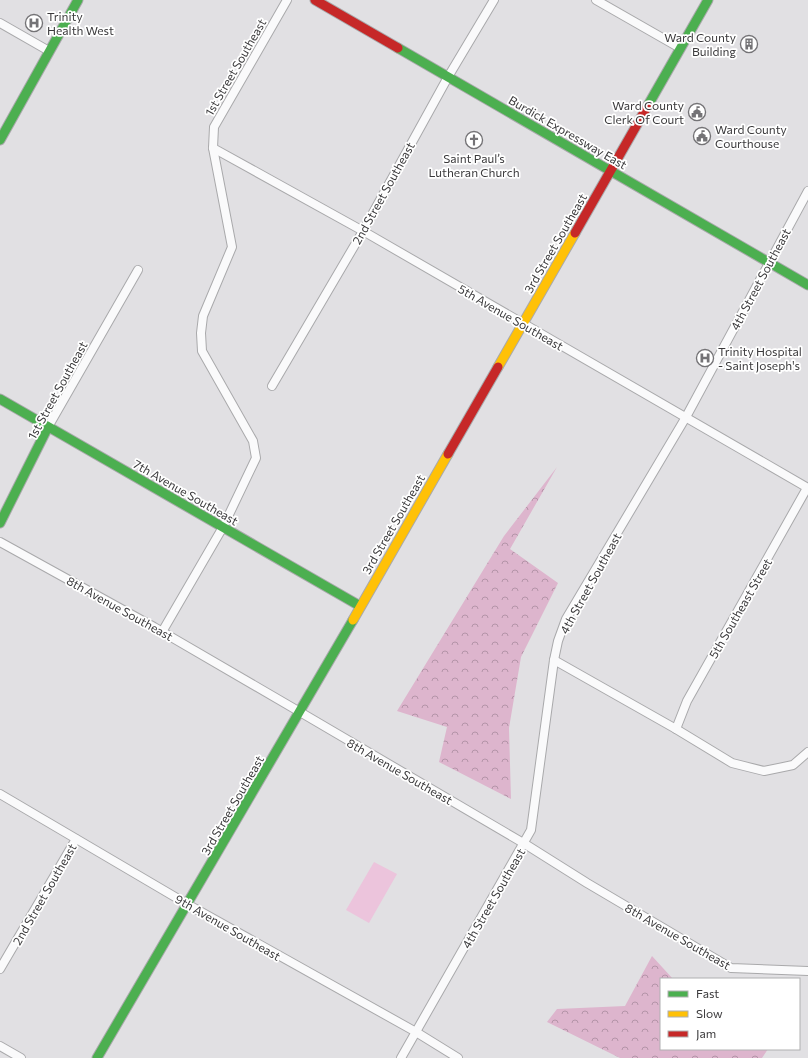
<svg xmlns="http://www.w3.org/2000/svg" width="808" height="1058" font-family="Commissioner,sans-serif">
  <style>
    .green { fill: #ecc4dc }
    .forest { fill: url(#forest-crowns) }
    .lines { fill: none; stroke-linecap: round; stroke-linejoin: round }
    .street-casing { stroke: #a9a9ab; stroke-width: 10 }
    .fast-casing { stroke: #a9a9ab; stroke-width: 11 }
    .slow-casing { stroke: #a9a9ab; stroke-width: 11 }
    .jam-casing { stroke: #a9a9ab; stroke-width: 11 }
    .street { stroke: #fafafb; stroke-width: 8 }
    .fast { stroke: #4caf50; stroke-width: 9 }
    .slow { stroke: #ffc107; stroke-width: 9 }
    .jam { stroke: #c62828; stroke-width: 9 }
    .labels { text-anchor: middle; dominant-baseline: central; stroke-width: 3.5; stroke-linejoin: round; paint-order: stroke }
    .poi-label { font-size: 12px; fill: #3a393b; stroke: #fff; text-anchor: start }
    .street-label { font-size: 12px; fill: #3a393b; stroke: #fff }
  </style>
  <defs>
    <pattern id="forest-crowns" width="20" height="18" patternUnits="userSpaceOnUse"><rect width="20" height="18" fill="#ddb5cd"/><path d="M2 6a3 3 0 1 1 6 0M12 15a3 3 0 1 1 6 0" fill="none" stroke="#b494a8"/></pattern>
  </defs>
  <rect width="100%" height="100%" fill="#e1e0e3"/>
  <!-- green -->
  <polygon class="green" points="374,862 397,874 369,923 346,910"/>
  <!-- forest -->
  <g class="forest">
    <polygon points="557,467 510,549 558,583 521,657 509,728 511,799 439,762 447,727 397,711 504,536"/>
    <polygon points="652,956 673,979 661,979 661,1049 768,1049 762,1058 620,1058 547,1022 557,1009 625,1006"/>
  </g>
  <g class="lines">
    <!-- street casing -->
    <g class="street-casing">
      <g id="street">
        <polyline points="596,0 680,48"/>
        <polyline points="0,23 49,51"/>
        <polyline points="213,148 363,231 808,488"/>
        <polyline points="272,386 363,231 448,77 494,0"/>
        <polyline points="48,427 138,270"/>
        <polyline points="0,542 154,627 300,712 525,844 587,883 731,968 808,971"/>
        <polyline points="162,632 223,527 256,458 253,441 202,351 201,333 203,316 232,247 213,148 214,127 287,0"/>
        <polyline points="554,660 676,729 732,763 764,771 793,765 808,752"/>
        <polyline points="676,729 687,701 807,488"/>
        <polyline points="0,794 187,904 416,1032 458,1058"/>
        <polyline points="0,969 76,839"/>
        <polyline points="0,1046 21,1058"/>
        <polyline points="401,1058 531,830 554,660 558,641 566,619 686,417 808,191"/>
      </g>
    </g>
    <!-- fast casing -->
    <g class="fast-casing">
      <g id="fast">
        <polyline points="398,48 808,285"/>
        <polyline points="647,107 708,0"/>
        <polyline points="0,140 78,0"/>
        <polyline points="0,399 360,606"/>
        <polyline points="0,523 48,427"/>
        <polyline points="97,1058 353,620"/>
      </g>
    </g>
    <!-- slow casing -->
    <g class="slow-casing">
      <g id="slow">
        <polyline points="498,367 575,233"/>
        <polyline points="353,620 448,454"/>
      </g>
    </g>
    <!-- jam casing -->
    <g class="jam-casing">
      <g id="jam">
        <polyline points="315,0 398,48"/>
        <polyline points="575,233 647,107"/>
        <polyline points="448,454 498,367"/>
      </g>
    </g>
    <!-- street -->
    <use href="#street" class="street"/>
    <!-- fast -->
    <use href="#fast" class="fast"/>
    <!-- slow -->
    <use href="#slow" class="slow"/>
    <!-- jam -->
    <use href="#jam" class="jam"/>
  </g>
  <!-- icons -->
  <defs>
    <g id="hospital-ring" transform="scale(0.9)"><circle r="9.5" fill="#fff" stroke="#747376" stroke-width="1.5"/><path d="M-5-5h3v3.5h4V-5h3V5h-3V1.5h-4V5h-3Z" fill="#747376"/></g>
    <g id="building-ring" transform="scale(0.9)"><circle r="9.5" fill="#fff" stroke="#747376" stroke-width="1.5"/><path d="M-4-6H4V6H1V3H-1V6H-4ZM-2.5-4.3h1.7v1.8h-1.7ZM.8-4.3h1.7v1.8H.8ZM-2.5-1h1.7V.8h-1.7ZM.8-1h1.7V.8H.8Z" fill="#747376"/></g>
    <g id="civic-ring" transform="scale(0.9)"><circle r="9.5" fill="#fff" stroke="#747376" stroke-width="1.5"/><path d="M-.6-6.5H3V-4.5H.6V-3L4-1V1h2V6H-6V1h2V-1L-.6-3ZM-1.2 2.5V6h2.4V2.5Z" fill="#747376"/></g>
    <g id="church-ring" transform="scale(0.9)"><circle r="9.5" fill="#fff" stroke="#747376" stroke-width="1.5"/><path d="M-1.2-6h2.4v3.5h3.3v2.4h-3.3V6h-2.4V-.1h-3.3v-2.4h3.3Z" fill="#747376"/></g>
  </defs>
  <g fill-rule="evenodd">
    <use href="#hospital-ring" x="34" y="23"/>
    <use href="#building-ring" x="749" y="44"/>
    <use href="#civic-ring" x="697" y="112"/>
    <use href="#civic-ring" x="702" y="136"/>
    <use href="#church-ring" x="474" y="140"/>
    <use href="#hospital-ring" x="705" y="358"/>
  </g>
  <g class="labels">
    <!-- poi labels -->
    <g class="poi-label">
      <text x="47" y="16">Trinity<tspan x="47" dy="14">Health West</tspan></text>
      <text x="736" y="37" text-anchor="end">Ward County<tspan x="736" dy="14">Building</tspan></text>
      <text x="684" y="105" text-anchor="end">Ward County<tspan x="684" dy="14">Clerk Of Court</tspan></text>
      <text x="715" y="129">Ward County<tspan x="715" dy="14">Courthouse</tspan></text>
      <text x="474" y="158" text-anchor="middle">Saint Paul’s<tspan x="474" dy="14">Lutheran Church</tspan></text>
      <text x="718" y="351">Trinity Hospital<tspan x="718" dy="14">- Saint Joseph's</tspan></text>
    </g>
    <!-- street labels -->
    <g class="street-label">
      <text transform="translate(235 67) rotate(-60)">1st Street Southeast</text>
      <text transform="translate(568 132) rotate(30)">Burdick Expressway East</text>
      <text transform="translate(383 193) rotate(-61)">2nd Street Southeast</text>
      <text transform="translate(555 243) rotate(-60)">3rd Street Southeast</text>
      <text transform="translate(760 279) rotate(-62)">4th Street Southeast</text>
      <text transform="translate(511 317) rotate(30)">5th Avenue Southeast</text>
      <text transform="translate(57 390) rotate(-61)">1st Street Southeast</text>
      <text transform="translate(186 492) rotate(30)">7th Avenue Southeast</text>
      <text transform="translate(393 524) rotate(-60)">3rd Street Southeast</text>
      <text transform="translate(590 583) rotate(-61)">4th Street Southeast</text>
      <text transform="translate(120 608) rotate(29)">8th Avenue Southeast</text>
      <text transform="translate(740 608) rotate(-60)">5th Southeast Street</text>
      <text transform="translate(400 771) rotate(30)">8th Avenue Southeast</text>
      <text transform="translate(232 805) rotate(-60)">3rd Street Southeast</text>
      <text transform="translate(44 894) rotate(-60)">2nd Street Southeast</text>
      <text transform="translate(493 898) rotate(-60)">4th Street Southeast</text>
      <text transform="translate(228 927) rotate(30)">9th Avenue Southeast</text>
      <text transform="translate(678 936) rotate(30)">8th Avenue Southeast</text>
    </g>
  </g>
  <!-- legend -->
  <rect x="660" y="978" width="140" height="72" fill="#ffffff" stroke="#b0b0b1"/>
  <rect x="668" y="991" width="20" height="6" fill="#4caf50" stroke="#b0b0b1"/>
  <text x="696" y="998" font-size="12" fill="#3a393b">Fast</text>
  <rect x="668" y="1011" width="20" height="6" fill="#ffc107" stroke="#b0b0b1"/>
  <text x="696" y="1018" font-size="12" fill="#3a393b">Slow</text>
  <rect x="668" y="1031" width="20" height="6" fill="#c62828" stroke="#b0b0b1"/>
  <text x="696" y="1038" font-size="12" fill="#3a393b">Jam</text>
</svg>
